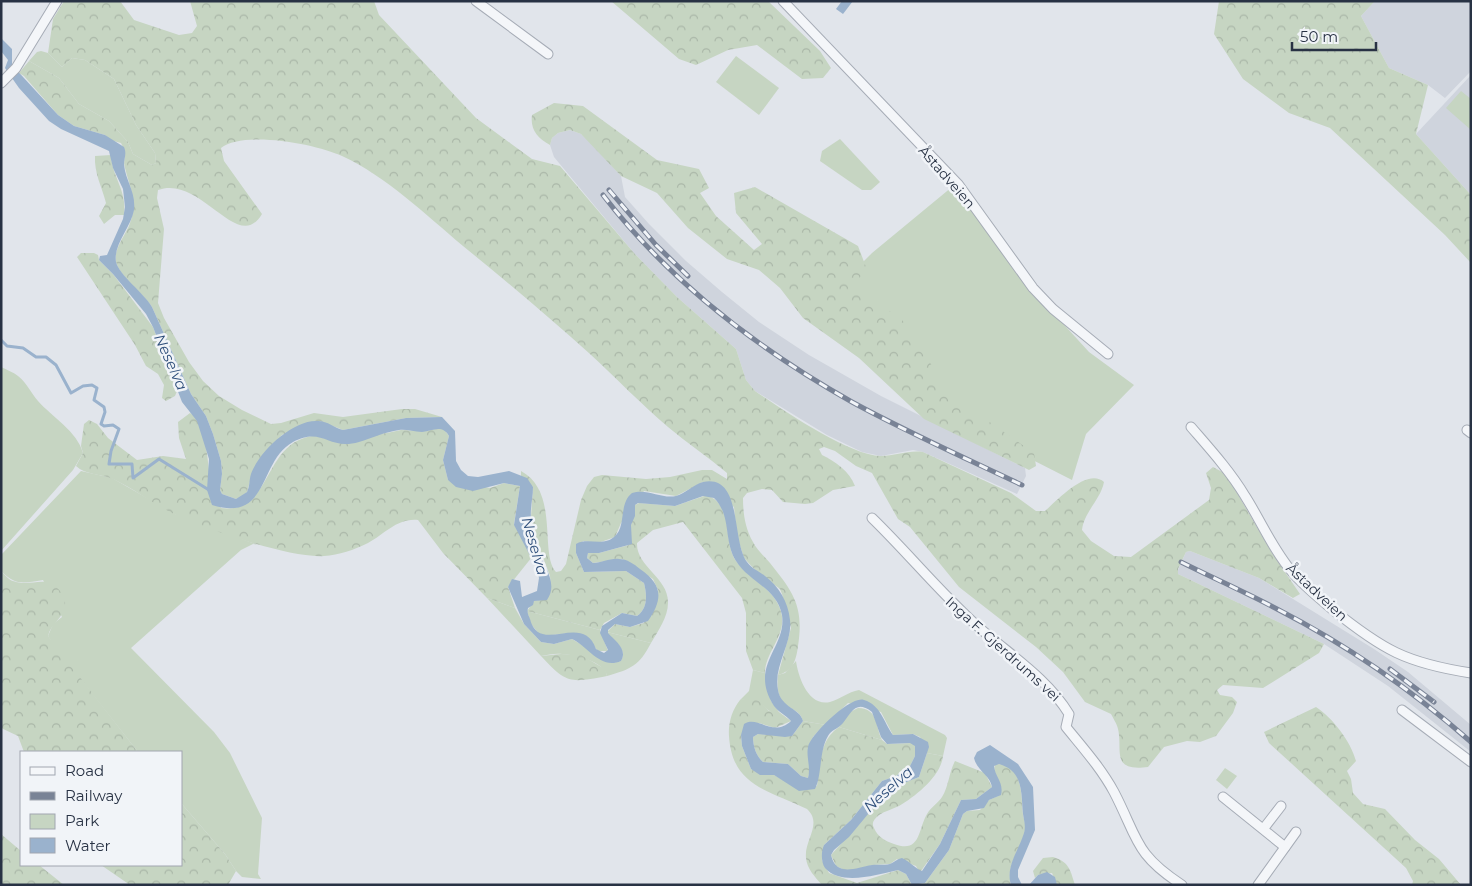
<svg xmlns="http://www.w3.org/2000/svg" width="1472" height="886" font-family="Montserrat,sans-serif">
  <style>
    .built { fill: #cfd4dd }
    .green { fill: #c6d5c2 }
    .forest { fill: url(#forest-crowns) }
    .water { fill: #9ab2cd }
    .lines { fill: none; stroke-linecap: round; stroke-linejoin: round }
    .stream { stroke: #9ab2cd; stroke-width: 3 }
    .minor-casing { stroke: #a6acb6; stroke-width: 11 }
    .minor { stroke: #f4f6f9; stroke-width: 9 }
    .rail-casing { stroke: #798396; stroke-width: 5 }
    .rail { stroke: #f1f4f8; stroke-width: 3; stroke-dasharray: 9; stroke-linecap: butt }
    .labels { text-anchor: middle; dominant-baseline: central; stroke-width: 5; stroke-linejoin: round; paint-order: stroke }
    .street-label { font-size: 14px; fill: #283244; stroke: #f1f4f8 }
    .water-label { font-size: 15px; font-style: italic; fill: #2f4f7b; stroke: #f1f4f8 }
  </style>
  <defs>
    <pattern id="forest-crowns" width="20" height="18" patternUnits="userSpaceOnUse" patternTransform="scale(1.25)"><rect width="20" height="18" fill="#c6d5c2"/><path d="M2 6a3 3 0 1 1 6 0M12 15a3 3 0 1 1 6 0" fill="none" stroke="#aab7a8"/></pattern>
  </defs>
  <rect width="100%" height="100%" fill="#e1e5eb"/>
  <!-- built -->
  <g class="built">
    <polygon points="1375,1 1471,1 1471,71 1445,98 1428,85 1389,68 1361,16"/>
    <polygon points="1471,75 1471,195 1416,134"/>
    <polygon points="570,130 581,134 590,142 621,176 625,197 649,224 686,261 722,292 759,322 809,355 881,396 1025,468 1026,476 1017,494 923,452 913,450 881,456 862,452 827,435 755,391 746,380 736,349 677,297 634,253 554,157 550,145 552,138 558,133"/>
    <polygon points="1190,551 1259,578 1374,649 1408,672 1471,725 1471,752 1388,686 1324,644 1178,574 1178,570 1186,552"/>
  </g>
  <!-- green -->
  <g class="green">
    <polygon points="41,51 48,53 62,67 72,58 85,60 114,79 136,125 155,153 156,163 152,165 133,154 128,142 109,121 79,104 59,78 29,61 37,52"/>
    <polygon points="736,56 779,88 759,115 716,82"/>
    <polygon points="1461,91 1471,99 1471,130 1446,108"/>
    <polygon points="840,139 880,182 871,190 862,190 820,161 822,151"/>
    <polygon points="958,182 1025,282 1089,352 1134,385 1086,434 1072,480 938,412 848,277 872,253"/>
    <path d="M1,367c6,3 12,5 17,9 9,7 13,17 20,25 14,16 39,30 45,52l-10,17 -72,81z"/>
    <path d="M81,471l31,7 63,36 83,31 -5,-1 -12,6 -110,98 83,84 16,21 32,65 -4,56 3,5 -19,-2 -6,-6 -11,-17 -44,-51v-51h-43l-85,-108 -5,-8 5,-12 9,-7 -19,-37c-20,3 -27,6 -42,-9v-16z"/>
    <path d="M487,598l28,10 9,16 17,18 13,2 18,-5 40,24 9,-2c7,-14 -8,-19 -14,-29l44,11c-12,23 -20,26 -44,33 -3,-15 -32,-21 -45,-22 -7,-1 -14,1 -21,2z"/>
    <path d="M527,611l73,19 8,21h-10c-3,-3 -4,-6 -6,-9 -16,-17 -34,-3 -53,-8l-8,-10z"/>
    <path d="M796,661c2,15 12,46 34,41 10,-3 18,-10 29,-12l86,45 2,3 -4,18 -16,-3 -7,-16 -7,-3 -20,1 -12,-23 -33,-9 -22,22 -23,-4c-4,-18 -29,-7 -25,-46l7,-2z"/>
    <path d="M753,670l12,3 6,28 8,11c-15,4 -14,-16 -39,-12l9,-9z"/>
    <path d="M858,708c21,1 17,18 24,32l-43,-13 11,-15z"/>
    <polygon points="1225,768 1237,776 1227,789 1216,780"/>
  </g>
  <!-- forest -->
  <g class="forest">
    <path d="M64,1h56l14,19 45,15 13,-2 5,-7 -7,-25h184l5,14 97,103 56,41 28,7 74,87 43,44 59,52 10,31 9,11c28,19 93,64 126,65 14,0 27,-6 42,-4l88,41 25,18h9c12,-11 43,-44 59,-29 -3,17 -20,30 -22,48l9,11 23,15 17,1 78,-57 2,-12 -5,-15 7,-6 13,7 46,79 28,41 -7,4 -34,-20 -69,-27 -4,1 -8,17v5l146,70 -5,9 -56,35 -40,-3 -6,5 3,5 12,2 5,5 -4,11 -17,23 -16,6 -13,-1 -23,6 -16,20c-38,5 -25,-17 -30,-38 -1,-5 -5,-11 -7,-15l-26,-12 -22,-30 -27,-25 -77,-60 -49,-60 -12,-8 -26,-46 -16,-7 -21,-15 -11,-4 -5,2 3,6c13,6 28,17 33,31l-22,4 -20,13 -8,1 -22,-2 -11,-12 -10,-1 -15,4 -4,5c0,15 2,30 10,44 4,8 11,14 17,21 24,30 34,44 28,83 -2,15 -5,25 -20,29l13,-47 -9,-34 -2,-5 -24,-18 -12,-13 -7,-22 -3,-29 -31,-25 -27,14 -32,-5 -23,32 -6,14 -17,6 -15,-2 -7,12 8,19 42,-1 18,12c3,12 4,25 -7,33l-15,-3 -18,10 -4,7 -73,-19 7,-10 5,-1 12,-11 -1,-13 -6,-16 -6,-8 -7,-35 2,-30 -12,-9v-7c39,21 18,83 35,101l5,-1 5,-7 15,-64 6,-14 7,-9 8,-2 44,4 24,-2 32,-7h10l15,9v-6c-19,-16 -40,-30 -59,-46 -27,-23 -52,-49 -78,-73 -41,-37 -84,-73 -127,-108 -38,-32 -76,-69 -121,-90 -25,-12 -99,-26 -121,-8l3,13 38,53c-24,41 -61,-40 -104,-24l-1,8 7,31 -6,74 6,15 25,44 14,19 16,15 23,14 29,14 10,-1 33,-10 29,4 59,-8h13l27,8 -36,1 -63,12 -23,-9 -38,14 -29,36 -6,21 -6,5 -5,2 -14,-5 -2,-4 2,-16 -1,-13 -8,-27 -7,-18 -15,-22 -39,-87c-9,-14 -32,-30 -36,-45 -3,-13 10,-27 14,-39 8,-21 0,-35 -5,-55 -3,-11 4,-10 -4,-25l-11,-3 -5,-5 -31,-9 -16,-11 -34,-39 -5,-3 10,-12 30,17 20,26 30,17 19,21 5,12 19,11 4,-2 -1,-10 -19,-28 -22,-46 -29,-19 -13,-2 -10,9 -14,-14 5,-34z"/>
    <polygon points="611,1 768,1 820,51 831,68 823,78 802,79 757,45 728,50 696,65 679,59"/>
    <polygon points="1219,1 1375,1 1361,16 1389,68 1428,85 1416,134 1471,195 1471,263 1445,235 1330,128 1289,113 1243,79 1214,34"/>
    <path d="M554,103l29,3 74,54 42,9 10,19 -9,5 16,23 38,34 8,-6 -26,-31 -2,-20 21,-6 103,59 8,21 -10,17 18,19 25,13 20,26 21,39 25,24 69,48 2,13 -7,4 -4,-2 -101,-49 -65,-61 -56,-40 -23,-30 -21,-18 -32,-11 -39,-31 -31,-35 -36,-17 -40,-42 -11,-4 -12,3 -6,5 -2,7c-13,-7 -20,-16 -18,-30z"/>
    <path d="M111,155c1,22 16,35 13,60h-9l-11,9 -5,-8 7,-13c-4,-16 -12,-30 -11,-47z"/>
    <polygon points="81,253 94,253 98,255 99,260 113,274 153,327 177,391 175,396 166,401 162,398 164,385 158,374 146,366 135,345 77,257"/>
    <path d="M190,413c18,11 16,44 20,61 3,12 7,23 11,34 49,6 42,-57 83,-70 6,-2 12,-4 18,0l65,-5 14,-3 25,1 13,-3 5,1 5,7 -6,24 5,20 42,8 14,-5 16,3 -6,38 18,33 -24,30 7,21 -28,-10 -44,-45 -25,-33c-21,-2 -33,14 -50,23 -14,7 -29,12 -44,13 -33,3 -118,-27 -150,-42 -21,-10 -38,-24 -59,-34 -12,-6 -30,-5 -39,-14l7,-13 -2,-7 3,-22 5,-4 8,4 11,14 29,22 26,-4 23,3 -7,-21 -1,-16z"/>
    <path d="M707,495c27,11 16,41 27,63 13,22 43,29 48,58 3,21 -17,37 -17,57l-12,-3 -7,-19v-38l-4,-15 -59,-76 -30,8 -16,13c-1,24 32,35 31,60 0,14 -10,28 -17,40l-44,-11 8,-8 15,3 14,-4 14,-33 -5,-11 -31,-20 -29,4 -6,-5 1,-5h11l30,-8c4,-7 0,-12 2,-20 2,-7 3,-12 4,-20l4,-2 36,3z"/>
    <path d="M1,571c3,3 8,9 12,10 18,7 33,-8 47,10 3,4 6,10 5,15 -2,13 -14,17 -17,30l90,116h-114l-6,-16 -17,-8z"/>
    <path d="M561,654l20,1 24,14 2,7c-37,7 -40,8 -66,-20z"/>
    <path d="M750,698l9,3 10,10 10,1 12,9 -16,7 -16,-5 -18,12 1,11 9,23 13,6h10l28,15 15,-4c3,-21 2,-46 22,-59l43,13 5,4 24,-1 4,2v11l-6,12 -13,8 -14,5 -31,39 -27,25 -2,15 7,13 28,10 41,-13 8,4 6,11h-90c-7,-8 -15,-16 -16,-27 -2,-18 17,-34 1,-49 -39,-19 -75,-23 -78,-73 -1,-13 3,-26 11,-36z"/>
    <path d="M1316,707c17,11 35,35 40,54l-9,10 4,8 2,14 10,11 22,5 30,31 24,19 22,26h-49l1,-4 -7,-13 -137,-125 -5,-11z"/>
    <path d="M803,721l23,4c-27,19 -11,28 -18,53l-7,-2 -13,-12 -25,-2c-7,-6 -10,-16 -10,-25l5,-3 34,2z"/>
    <path d="M927,753l16,3c-2,20 -27,40 -44,50 -6,3 -14,5 -20,9 -5,4 -8,8 -5,13 4,9 11,13 20,16 27,10 24,-15 33,-30 4,-7 11,-11 15,-17 7,-11 7,-25 13,-36l30,12 7,14 -16,12 -15,1 -21,44 -19,27 -2,1 -3,-6 -19,-7 -7,5 -17,1 -20,5h-9l-8,-4 -5,-11 52,-59 11,-9 25,-10z"/>
    <path d="M995,764c29,-2 26,33 28,51 1,5 3,9 2,15 -3,18 -20,35 -14,55h-92l6,-2 24,-33 14,-36 4,-3 13,-1 9,-10 9,-4 -4,-25z"/>
    <polygon points="181,803 225,854 236,871 228,885 130,885 101,865 181,865"/>
    <polygon points="1,834 21,851 21,865 39,865 64,885 1,885"/>
    <path d="M1053,857c16,5 17,12 22,28h-18l-5,-12 -14,2 -3,3 -2,-7 10,-13z"/>
  </g>
  <!-- water -->
  <g class="water">
    <polygon points="842,1 853,1 843,14 836,9"/>
    <path d="M1,38l11,11v16l46,50 16,11 31,9 19,12c3,7 0,11 0,18 2,17 12,27 10,45 -3,17 -21,35 -18,52 3,13 28,31 36,45l39,87 15,22 7,18 8,27 1,13 -2,16 2,4 14,5 11,-7c3,-6 2,-12 4,-18 8,-23 43,-55 67,-53 10,0 16,7 25,9l63,-12 36,-1 13,14 1,30 5,9 7,6 10,1 31,-6 18,7 6,9c0,11 -3,21 -2,31 1,10 3,22 6,31 6,16 22,34 10,51l-13,1 -1,4 -5,3c-1,5 0,6 2,11 9,37 53,-8 66,30l8,4 4,-3 -8,-17 2,-7 20,-13 15,3c11,-8 10,-21 7,-33l-18,-12 -42,1 -8,-19v-9c12,-7 26,3 38,-7 13,-10 4,-33 18,-44 15,-5 29,6 44,3 10,-3 17,-11 27,-14 40,-8 28,58 44,80 5,7 12,9 18,14 14,11 23,25 25,44 3,23 -17,46 -12,70 3,18 22,18 25,31l-11,15 -7,1 -27,-3 -5,3c0,9 3,19 10,25l25,2 13,12 7,2c3,-11 -2,-21 0,-31 2,-12 43,-52 56,-47 17,5 20,23 29,35l20,-1 15,8 1,5 -10,30 -25,10 -11,9 -34,41 -15,13 -3,5c5,22 24,13 41,10 6,-1 15,1 20,-2 4,-2 5,-4 10,-5 7,3 17,13 20,13l18,-27 21,-44 15,-1 16,-12c-2,-12 -15,-16 -18,-29l3,-6 13,-7 28,19 15,23 2,43 -17,40v7l4,8h-11c-6,-18 8,-35 13,-52 2,-7 0,-12 -1,-19 -2,-20 1,-43 -24,-50l-5,2c1,11 10,16 7,29l-12,5 -5,8 -17,3 -4,3 -14,36 -24,33 -13,2 -6,-11 -8,-4c-22,5 -57,16 -73,-2 -4,-6 -4,-16 -1,-23l27,-25 31,-39 14,-5 13,-8 6,-12v-10l-5,-3 -23,1 -6,-7 -9,-25c-16,-13 -21,1 -29,11 -5,6 -12,7 -15,13 -9,15 -6,40 -13,53l-16,2 -25,-16h-14l-9,-6 -9,-23 -1,-11 3,-11c14,-9 29,14 47,-3 -5,-6 -13,-9 -17,-15 -26,-41 13,-58 8,-91 -5,-27 -33,-33 -46,-54 -13,-21 -4,-45 -22,-63l-11,-2 -28,10 -37,-3 -3,2v11l-4,9 1,19 -33,9h-11l-1,5 6,5c9,0 17,-5 26,-4 8,0 15,5 21,10 23,16 23,30 8,52l-18,6 -15,-3 -7,6v3c7,8 20,16 13,28 -21,9 -33,-15 -49,-22l-18,5 -13,-2 -17,-18 -16,-37 4,-8 8,2 2,16 15,-6 2,-13 -3,-11 -22,-42 6,-39 -16,-3 -31,8 -17,-4 -8,-7 -5,-20 6,-24c-7,-12 -16,-5 -27,-4 -8,0 -16,-3 -23,-2 -14,2 -27,8 -40,12 -31,9 -36,-16 -66,0 -35,19 -23,81 -81,63l-5,-15 2,-31 -12,-38 -15,-19 -29,-75 -7,-13 -33,-40 -14,-14 1,-4 7,-1 16,-36 2,-12 -2,-18 -10,-21 -4,-17 -48,-22 -12,-8 -30,-33 -14,-20 3,-8 -7,-9z"/>
    <polygon points="1047,872 1055,877 1057,885 1029,885 1038,875"/>
  </g>
  <g class="lines">
    <!-- stream -->
    <polyline class="stream" points="1,340 7,346 23,348 36,357 46,357 56,365 71,393 83,386 92,385 97,388 94,400 104,407 105,412 101,424 104,426 113,425 119,429 111,451 109,464 132,464 133,478 159,459 209,490"/>
    <!-- minor casing -->
    <g class="minor-casing">
      <g id="minor">
        <polyline points="476,1 548,54"/>
        <polyline points="783,1 958,184 1033,288 1053,309 1108,354"/>
        <polyline points="1,83 16,68 57,1"/>
        <path d="M1191,427c19,22 39,44 54,69 16,25 28,54 48,77 11,13 26,25 39,36 51,41 74,54 139,64"/>
        <polyline points="1467,430 1471,433"/>
        <path d="M872,518c35,34 65,71 101,104 32,30 73,54 96,92l-3,13c17,21 35,41 48,65 24,46 20,62 68,93"/>
        <polyline points="1402,710 1471,762"/>
        <polyline points="1223,797 1285,847"/>
        <polyline points="1264,828 1281,806"/>
        <polyline points="1258,885 1296,832"/>
      </g>
    </g>
    <!-- minor -->
    <use href="#minor" class="minor"/>
    <!-- rail casing -->
    <g class="rail-casing">
      <g id="rail">
        <polyline points="609,190 656,245 688,276"/>
        <path d="M603,195c66,86 155,154 249,207 55,30 113,56 170,83"/>
        <path d="M1181,562c32,16 64,30 96,47 70,36 135,81 194,133"/>
        <polyline points="1390,669 1434,702"/>
      </g>
    </g>
    <!-- rail -->
    <use href="#rail" class="rail"/>
  </g>
  <g class="labels">
    <!-- street labels -->
    <g class="street-label">
      <text transform="translate(947 177) rotate(49)">Åstadveien</text>
      <text transform="translate(1317 592) rotate(43)">Åstadveien</text>
      <text transform="translate(1003 649) rotate(42)">Inga F. Gjerdrums vei</text>
    </g>
    <!-- water labels -->
    <g class="water-label">
      <text transform="translate(171 362) rotate(66)">Neselva</text>
      <text transform="translate(535 546) rotate(74)">Neselva</text>
      <text transform="translate(888 789) rotate(-42)">Neselva</text>
    </g>
  </g>
  <!-- border -->
  <rect width="1472" height="886" fill="none" stroke="#283244" stroke-width="5"/>
  <!-- legend -->
  <rect x="20" y="751" width="162" height="115" fill="#f1f4f8" stroke="#a1a6b0"/>
  <rect x="30" y="767" width="25" height="8" fill="#f4f6f9" stroke="#a1a6b0"/>
  <text x="65" y="776" font-size="15" fill="#283244">Road</text>
  <rect x="30" y="792" width="25" height="8" fill="#798396" stroke="#a1a6b0"/>
  <text x="65" y="801" font-size="15" fill="#283244">Railway</text>
  <rect x="30" y="814" width="25" height="15" fill="#c6d5c2" stroke="#a1a6b0"/>
  <text x="65" y="826" font-size="15" fill="#283244">Park</text>
  <rect x="30" y="838" width="25" height="15" fill="#9ab2cd" stroke="#a1a6b0"/>
  <text x="65" y="851" font-size="15" fill="#283244">Water</text>
  <!-- scale -->
  <path d="M1292 42v8h84v-8" fill="none" stroke="#283244" stroke-width="2.5"/>
  <text x="1300" y="42" font-size="15" fill="#283244" stroke="#f1f4f8" stroke-width="4" paint-order="stroke">50 m</text>
</svg>
